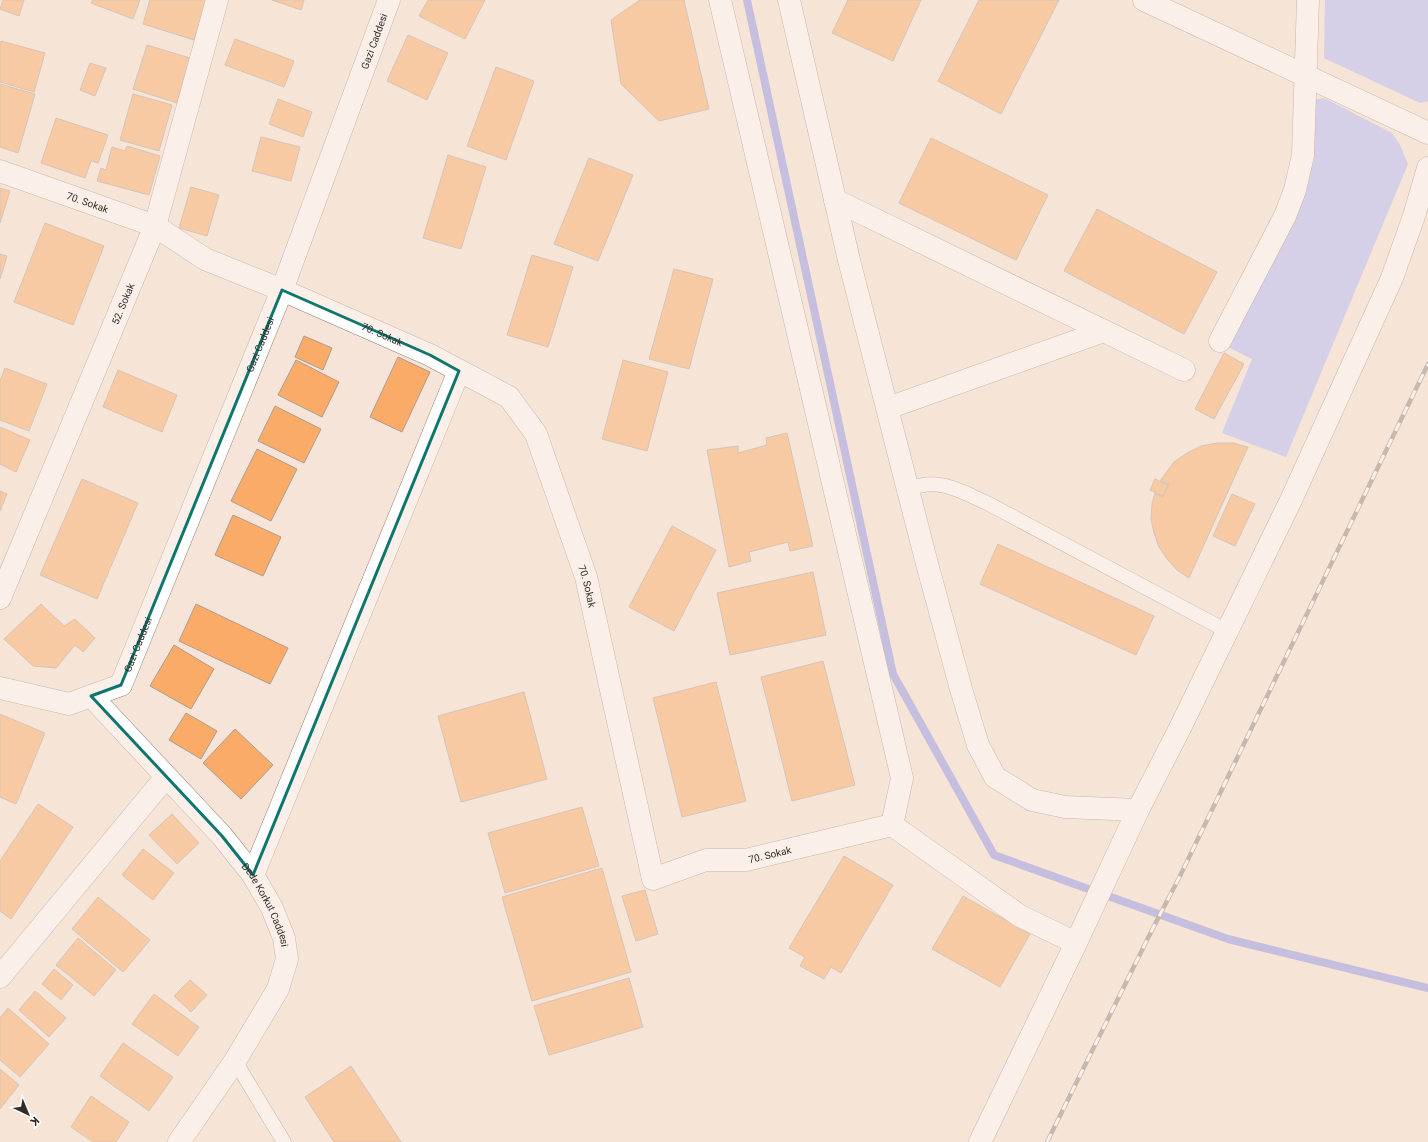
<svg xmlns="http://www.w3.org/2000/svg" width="1428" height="1142" font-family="Roboto,sans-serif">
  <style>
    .green { fill: #aeb5fb }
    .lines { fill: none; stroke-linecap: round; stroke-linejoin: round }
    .stream { stroke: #8a91e7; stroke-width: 8 }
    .building { fill: #faab67; stroke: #ad9d90 }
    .service-casing { stroke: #918175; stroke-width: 15 }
    .minor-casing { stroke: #918175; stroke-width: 23 }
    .tertiary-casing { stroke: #918175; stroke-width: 23 }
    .service { stroke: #fff; stroke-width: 14 }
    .minor { stroke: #fff; stroke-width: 22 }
    .tertiary { stroke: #fff; stroke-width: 22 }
    .rail-casing { stroke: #8e837a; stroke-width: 4.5 }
    .rail { stroke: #fff; stroke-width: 3; stroke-dasharray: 9; stroke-linecap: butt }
    .marked { fill: none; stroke: #0f766e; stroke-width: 3; stroke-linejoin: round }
    .labels { text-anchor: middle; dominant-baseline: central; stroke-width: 4; stroke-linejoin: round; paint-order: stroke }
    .street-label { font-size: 10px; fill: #322b26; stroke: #fff }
  </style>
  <rect width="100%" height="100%" fill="#f5e4d7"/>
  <!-- green -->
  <g class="green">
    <polygon points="1325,0 1428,0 1428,101 1420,103 1324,58"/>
    <polygon points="1324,98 1392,133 1399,143 1408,164 1286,457 1222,433 1252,359 1226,346 1297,204 1314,161 1314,100"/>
  </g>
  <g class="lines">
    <!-- stream -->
    <polyline class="stream" points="747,0 893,674 994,855 1228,939 1428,988"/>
  </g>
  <!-- building -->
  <g class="building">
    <polygon points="3,0 24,0 19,16 0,9"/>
    <polygon points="93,0 140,0 133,19 91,3"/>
    <polygon points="150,0 207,0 194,40 143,24"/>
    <polygon points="272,0 304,0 301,10"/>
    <polygon points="428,0 485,0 465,39 419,16"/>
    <polygon points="640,0 684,0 709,109 659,121 621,84 611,20"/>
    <polygon points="848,0 921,0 893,61 832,33"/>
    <polygon points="979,0 1059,0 1001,114 938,81"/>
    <polygon points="408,35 448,53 427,100 387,81"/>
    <polygon points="235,39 294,61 284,87 225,65"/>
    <polygon points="1,41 45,53 34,92 0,82 0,45"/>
    <polygon points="147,45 190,58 177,103 133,89"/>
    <polygon points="90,63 106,68 95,96 80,90"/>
    <polygon points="496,67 534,81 506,160 467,146"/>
    <polygon points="0,84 35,94 18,153 0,147"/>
    <polygon points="133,94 172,105 159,151 120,140"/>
    <polygon points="278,99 312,112 303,137 269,124"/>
    <polygon points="56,118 108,135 98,163 91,161 85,178 41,163"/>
    <polygon points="261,137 300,147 291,181 252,171"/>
    <polygon points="931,138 1048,195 1016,260 899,203"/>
    <polygon points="127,146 160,156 149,195 97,181 101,168 106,170 112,147 125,151"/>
    <polygon points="448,155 486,167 461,249 423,238"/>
    <polygon points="589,158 633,175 598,261 554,244"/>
    <polygon points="191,187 219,195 207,236 179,228"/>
    <polygon points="0,188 10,191 0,223"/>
    <polygon points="1097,209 1217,272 1184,334 1064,271"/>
    <polygon points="45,223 104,246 73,325 14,302"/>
    <polygon points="0,254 7,256 0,279"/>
    <polygon points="532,255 573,267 548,347 507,335"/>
    <polygon points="674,269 713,279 689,369 649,359"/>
    <polygon points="304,336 332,348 323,370 295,357"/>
    <polygon points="1224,353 1244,364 1214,419 1195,409"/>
    <polygon points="398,357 430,372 402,432 370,417"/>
    <polygon points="296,360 339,382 322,417 278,395"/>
    <polygon points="623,360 668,372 647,451 602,439"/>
    <polygon points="5,368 47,384 29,431 0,420 0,381"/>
    <polygon points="118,370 177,395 162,432 103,407"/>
    <polygon points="275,406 321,429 304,463 258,441"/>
    <polygon points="0,427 30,440 16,472 0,464"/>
    <polygon points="787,433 813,546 790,551 788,542 749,552 751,561 729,567 707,450 738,446 738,453 767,445 766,438"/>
    <polygon points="1217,443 1233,443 1248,447 1189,578 1177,570 1167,559 1159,547 1154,533 1151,519 1152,504 1155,493 1163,497 1169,484 1160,481 1174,462 1187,453 1201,446"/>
    <polygon points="257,449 297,469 271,521 231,501"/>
    <polygon points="82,479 138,503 97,599 40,575"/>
    <polygon points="1155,479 1168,485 1163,496 1150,490"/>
    <polygon points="0,491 7,494 0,511"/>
    <polygon points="1232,494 1255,504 1235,546 1213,536"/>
    <polygon points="233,515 281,537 263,576 215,555"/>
    <polygon points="672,526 716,550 674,631 629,607"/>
    <polygon points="998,544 1154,616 1136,655 980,584"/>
    <polygon points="813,572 826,635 730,655 717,593"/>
    <polygon points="41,604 64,626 75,619 95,638 83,652 75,645 56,668 33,666 4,639"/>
    <polygon points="196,604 288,648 270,684 179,641"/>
    <polygon points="174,645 214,669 191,709 150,686"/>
    <polygon points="823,661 855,785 792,801 761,677"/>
    <polygon points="716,682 746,801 682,817 653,698"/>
    <polygon points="524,692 547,779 461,802 438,716"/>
    <polygon points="186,713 217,731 201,759 169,740"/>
    <polygon points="0,714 45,733 16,804 0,797"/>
    <polygon points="235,729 273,765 241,799 203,763"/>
    <polygon points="38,804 73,827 11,919 0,911 0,861"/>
    <polygon points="582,807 599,866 505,893 488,833"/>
    <polygon points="172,814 199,843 177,864 149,835"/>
    <polygon points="143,849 174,873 153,900 122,875"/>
    <polygon points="844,856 893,885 841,973 831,967 824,979 800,966 805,957 789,948"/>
    <polygon points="602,868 631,972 532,1001 502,897"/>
    <polygon points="645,890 658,934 636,941 622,896"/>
    <polygon points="963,896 1030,934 1000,987 932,949"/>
    <polygon points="98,897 150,940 123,972 72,929"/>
    <polygon points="78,938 116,970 94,996 56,965"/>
    <polygon points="54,969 73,985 61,1000 42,984"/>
    <polygon points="629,978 643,1027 549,1055 534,1006"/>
    <polygon points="190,980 207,995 191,1012 174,996"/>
    <polygon points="35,991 66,1018 49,1037 19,1010"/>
    <polygon points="154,994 199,1027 178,1056 132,1024"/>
    <polygon points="8,1008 49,1044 20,1077 0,1060 0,1018"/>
    <polygon points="123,1043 173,1077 149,1111 100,1076"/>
    <polygon points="351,1066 401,1142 334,1142 305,1097"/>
    <polygon points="0,1069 19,1085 0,1109"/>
    <polygon points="91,1096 129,1122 116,1142 93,1142 71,1127"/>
  </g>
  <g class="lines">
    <!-- service casing -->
    <g class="service-casing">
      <g id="service">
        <path d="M908,489c5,-2 10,-3 15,-4 23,-4 46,10 66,19l238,127"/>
        <polyline points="235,1061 284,1142"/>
      </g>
    </g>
    <!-- minor casing -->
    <g class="minor-casing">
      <g id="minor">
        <polyline points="720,0 902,778 892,825"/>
        <polyline points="789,0 849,260 926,560 961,689 978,745 995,777 1032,800 1065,807 1138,810"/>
        <polyline points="1144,0 1428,133"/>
        <path id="s1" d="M0,171l155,55 50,33 77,31 148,65 79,42 27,37 50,143 67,302 53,-19h40l146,-35 128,91 56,27"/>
        <polyline points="835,200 1184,370"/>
        <polyline points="1220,341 1285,216 1295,190 1303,155 1308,0"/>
        <polyline points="888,408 1104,331"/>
        <path id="s2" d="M0,598l155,-372 62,-226"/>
        <path id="s3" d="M91,696l131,140 31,39 19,33 12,30 3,21 -9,30 -43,72 -56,81"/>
        <polyline points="253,875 459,371"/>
        <polyline points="0,977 166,777"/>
        <polyline points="980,1142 1076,943 1138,810 1180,728 1291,500 1392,278 1414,216 1428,168"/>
      </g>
    </g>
    <!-- tertiary casing -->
    <g class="tertiary-casing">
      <g id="tertiary">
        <path id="s4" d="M0,688l69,16 52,-19 161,-395 107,-290"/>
      </g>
    </g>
    <!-- service -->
    <use href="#service" class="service"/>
    <!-- minor -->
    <use href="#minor" class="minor"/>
    <!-- tertiary -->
    <use href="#tertiary" class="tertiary"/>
    <!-- rail casing -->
    <g class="rail-casing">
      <polyline id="rail" points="1047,1142 1152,930 1179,878 1428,364"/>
    </g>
    <!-- rail -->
    <use href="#rail" class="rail"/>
  </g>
  <!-- marked area -->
  <path d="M0 0H1428V1142H0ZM282,290l148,65 29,16 -206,504 -31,-39 -131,-140 30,-11z" fill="#f5e4d7" fill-opacity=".55" fill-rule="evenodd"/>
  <path class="marked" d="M282,290l148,65 29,16 -206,504 -31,-39 -131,-140 30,-11z"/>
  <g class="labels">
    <!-- street labels -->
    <g class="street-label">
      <text stroke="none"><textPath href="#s4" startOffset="818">Gazi Caddesi</textPath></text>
      <text stroke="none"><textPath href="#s1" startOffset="93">70. Sokak</textPath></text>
      <text stroke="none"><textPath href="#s2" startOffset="319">52. Sokak</textPath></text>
      <text stroke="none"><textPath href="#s1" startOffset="417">70. Sokak</textPath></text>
      <text stroke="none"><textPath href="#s4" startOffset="494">Gazi Caddesi</textPath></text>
      <text stroke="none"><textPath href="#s1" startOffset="765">70. Sokak</textPath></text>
      <text stroke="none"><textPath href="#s4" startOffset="170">Gazi Caddesi</textPath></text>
      <text stroke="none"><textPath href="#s1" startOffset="1186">70. Sokak</textPath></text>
      <text stroke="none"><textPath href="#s3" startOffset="274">Dede Korkut Caddesi</textPath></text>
    </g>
  </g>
  <!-- north arrow -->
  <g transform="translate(28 1114) rotate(136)" stroke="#ffffff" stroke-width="3" paint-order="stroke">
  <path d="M0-3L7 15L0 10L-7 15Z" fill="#322b26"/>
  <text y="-6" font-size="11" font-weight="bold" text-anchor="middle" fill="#322b26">K</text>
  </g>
</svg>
